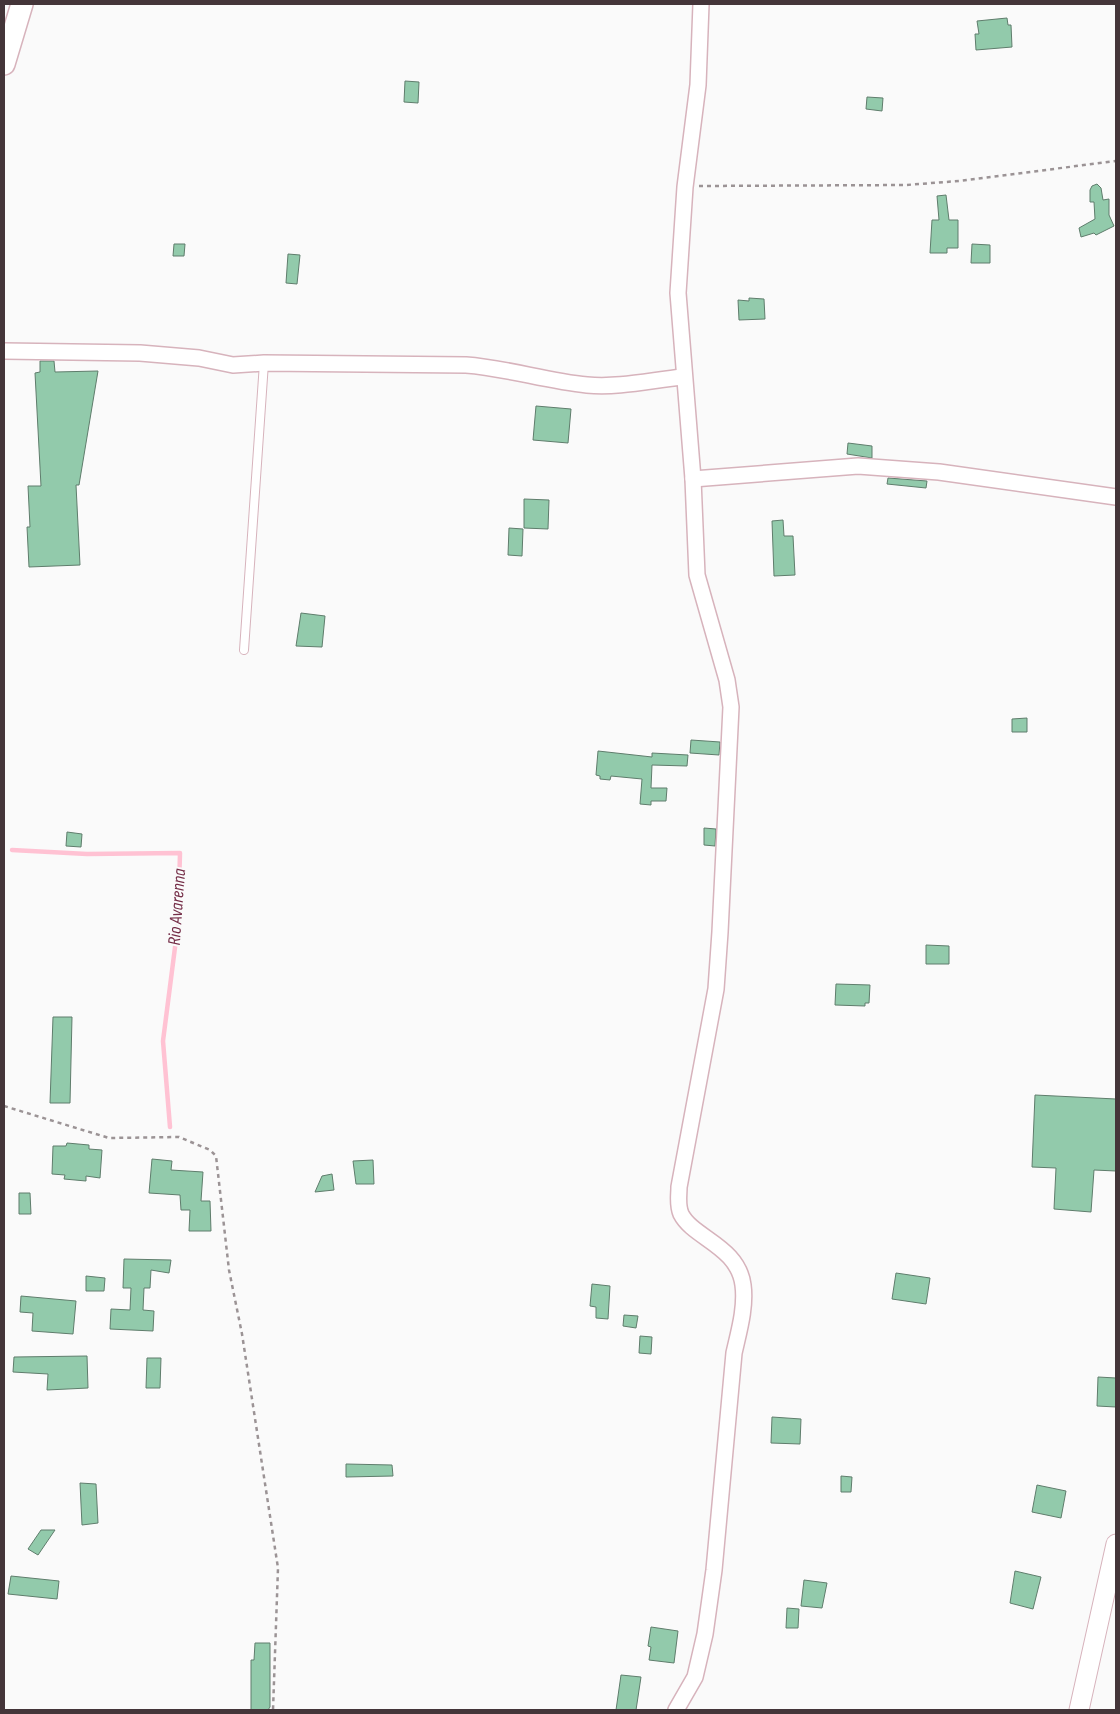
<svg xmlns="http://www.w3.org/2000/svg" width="1120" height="1714" font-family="'Sofia Sans Condensed',sans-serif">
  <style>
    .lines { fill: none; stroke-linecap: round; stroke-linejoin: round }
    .stream { stroke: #ffc2d3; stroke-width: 4.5 }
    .building { fill: #92caab; stroke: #5f7d6c }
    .service-casing { stroke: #d7b3bc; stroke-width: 10 }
    .minor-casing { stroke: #d7b3bc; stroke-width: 18 }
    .tertiary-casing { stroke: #d7b3bc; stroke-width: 21 }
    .secondary-casing { stroke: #d7b3bc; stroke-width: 24 }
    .path { stroke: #9b9395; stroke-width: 2.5; stroke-dasharray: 4 4; stroke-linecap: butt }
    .service { stroke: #fff; stroke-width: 8 }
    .minor { stroke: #fff; stroke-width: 15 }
    .tertiary { stroke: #fff; stroke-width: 19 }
    .secondary { stroke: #fff; stroke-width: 21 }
    .labels { text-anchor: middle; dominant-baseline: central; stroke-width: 4; stroke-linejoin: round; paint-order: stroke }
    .water-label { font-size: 18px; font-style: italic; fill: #742d47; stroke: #fafafa }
  </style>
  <rect width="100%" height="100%" fill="#fafafa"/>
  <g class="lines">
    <!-- stream -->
    <polyline class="stream" points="12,850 87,854 180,853 178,924 163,1041 170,1127"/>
  </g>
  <!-- building -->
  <g class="building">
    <polygon points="1007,18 1008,25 1011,25 1012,47 976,50 975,34 979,34 977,21"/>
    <polygon points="405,81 419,82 418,103 404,102"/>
    <polygon points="867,97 883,98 882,111 866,109"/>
    <polygon points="1097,184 1101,188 1103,200 1109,199 1109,215 1114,226 1096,235 1094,233 1081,237 1079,228 1095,219 1094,202 1090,202 1090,190 1092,186"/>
    <polygon points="946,195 949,220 958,220 958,248 947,248 947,253 930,253 932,220 939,220 937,196"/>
    <polygon points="174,244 185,244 184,256 173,256"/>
    <polygon points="972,244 990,245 990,263 971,263"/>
    <polygon points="288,254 300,255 297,284 286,283"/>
    <polygon points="749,298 764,299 765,319 739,320 738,300 749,301"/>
    <polygon points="40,361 54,361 55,372 98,371 79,485 76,485 80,565 29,567 27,527 30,527 28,486 41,486 35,373 40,372"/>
    <polygon points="536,406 571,409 568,443 533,440"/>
    <polygon points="848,443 872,446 872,458 847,454"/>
    <polygon points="888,478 927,481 926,488 887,484"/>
    <polygon points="524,499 549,500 548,529 524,528"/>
    <polygon points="783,520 784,536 793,536 795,575 774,576 772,521"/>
    <polygon points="509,528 523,529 522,556 508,555"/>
    <polygon points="301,613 325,616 322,647 296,646"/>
    <polygon points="1027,718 1027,732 1012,732 1012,719"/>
    <polygon points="691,740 720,742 719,755 690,753"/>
    <polygon points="598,751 652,757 652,753 688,755 687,766 652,765 651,788 667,788 666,801 651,801 651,805 640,804 642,779 611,776 610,780 600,779 600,776 596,775"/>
    <polygon points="704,828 716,829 715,846 704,845"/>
    <polygon points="67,832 82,834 81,847 66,846"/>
    <polygon points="926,945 949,946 949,964 926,964"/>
    <polygon points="836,984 870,985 869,1003 865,1003 865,1006 835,1005"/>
    <polygon points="53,1017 72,1017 70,1103 50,1103"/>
    <polygon points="1035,1095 1116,1099 1116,1171 1094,1170 1091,1212 1054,1209 1056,1168 1032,1167"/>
    <polygon points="67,1143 89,1145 89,1149 102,1150 100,1178 86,1176 86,1181 64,1179 65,1175 52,1174 53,1146 66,1146"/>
    <polygon points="152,1159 172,1161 171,1170 203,1172 201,1201 210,1201 211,1231 189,1231 190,1210 181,1210 180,1195 149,1193"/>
    <polygon points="373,1160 374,1184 356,1184 353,1161"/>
    <polygon points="332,1174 334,1190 315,1192 322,1176"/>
    <polygon points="19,1193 30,1193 31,1214 19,1214"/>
    <polygon points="124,1259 171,1260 169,1273 151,1270 150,1288 144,1288 143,1310 154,1311 153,1331 110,1329 111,1309 130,1310 131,1288 123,1288"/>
    <polygon points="896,1273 930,1278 926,1304 892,1299"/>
    <polygon points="86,1276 105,1278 104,1291 86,1291"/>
    <polygon points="592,1284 610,1286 608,1319 596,1318 596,1307 590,1306"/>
    <polygon points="21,1296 76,1301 73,1334 32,1331 33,1313 20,1312"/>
    <polygon points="624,1315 638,1316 636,1328 623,1326"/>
    <polygon points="640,1336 652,1337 651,1354 639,1353"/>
    <polygon points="87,1356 88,1388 47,1390 48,1374 13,1372 14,1357"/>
    <polygon points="147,1358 161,1358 160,1388 146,1388"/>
    <polygon points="1098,1377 1116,1378 1116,1407 1097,1406"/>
    <polygon points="772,1417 801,1419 800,1444 771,1443"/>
    <polygon points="346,1464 392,1465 393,1476 346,1477"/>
    <polygon points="841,1476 852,1477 851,1492 841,1492"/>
    <polygon points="80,1483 96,1484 98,1523 82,1525"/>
    <polygon points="1037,1485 1066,1491 1061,1518 1032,1512"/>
    <polygon points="41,1530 55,1530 38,1555 28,1549"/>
    <polygon points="1015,1571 1041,1577 1033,1609 1010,1603"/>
    <polygon points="11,1576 59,1581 57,1599 8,1594"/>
    <polygon points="804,1580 827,1583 822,1608 801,1606"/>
    <polygon points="787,1608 799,1609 798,1628 786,1628"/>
    <polygon points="651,1627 678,1631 674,1663 649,1660 651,1647 648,1646"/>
    <polygon points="255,1643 270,1643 270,1707 268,1710 251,1710 251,1660 254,1660"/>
    <polygon points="621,1675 641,1677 636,1710 616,1710"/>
  </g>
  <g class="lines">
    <!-- service casing -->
    <g class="service-casing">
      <polyline id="service" points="244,650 264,363"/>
    </g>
    <!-- minor casing -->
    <g class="minor-casing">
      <g id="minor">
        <path d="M4,351l136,2 59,5 34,7 31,-2 202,2c41,3 80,16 121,20 32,3 65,-5 96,-8"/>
        <polyline points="693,479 858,466 939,472 1116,497"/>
        <path d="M676,1710l19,-33 10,-43 9,-64 20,-217c5,-22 12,-46 9,-68 -5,-39 -50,-47 -62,-71 -4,-9 -2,-18 -2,-27l37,-198 4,-57 11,-225 -4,-27 -30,-105 -4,-96 -15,-186 7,-106 13,-102 3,-81"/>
      </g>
    </g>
    <!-- tertiary casing -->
    <g class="tertiary-casing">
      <polyline id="tertiary" points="1079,1710 1116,1544"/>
    </g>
    <!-- secondary casing -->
    <g class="secondary-casing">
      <polyline id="secondary" points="4,64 22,4"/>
    </g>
    <!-- path -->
    <g class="path">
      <polyline points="699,186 906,185 959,181 1116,161"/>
      <polyline points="4,1106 109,1138 179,1137 210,1150 216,1156 229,1270 242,1334 278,1568 273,1710"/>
    </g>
    <!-- service -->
    <use href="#service" class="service"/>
    <!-- minor -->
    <use href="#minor" class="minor"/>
    <!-- tertiary -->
    <use href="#tertiary" class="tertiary"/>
    <!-- secondary -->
    <use href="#secondary" class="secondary"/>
  </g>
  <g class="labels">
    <!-- water labels -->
    <g class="water-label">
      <text transform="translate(177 907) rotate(-86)">Rio Avarenna</text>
    </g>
  </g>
  <!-- border -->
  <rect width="1120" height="1714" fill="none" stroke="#443539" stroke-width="10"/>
</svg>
